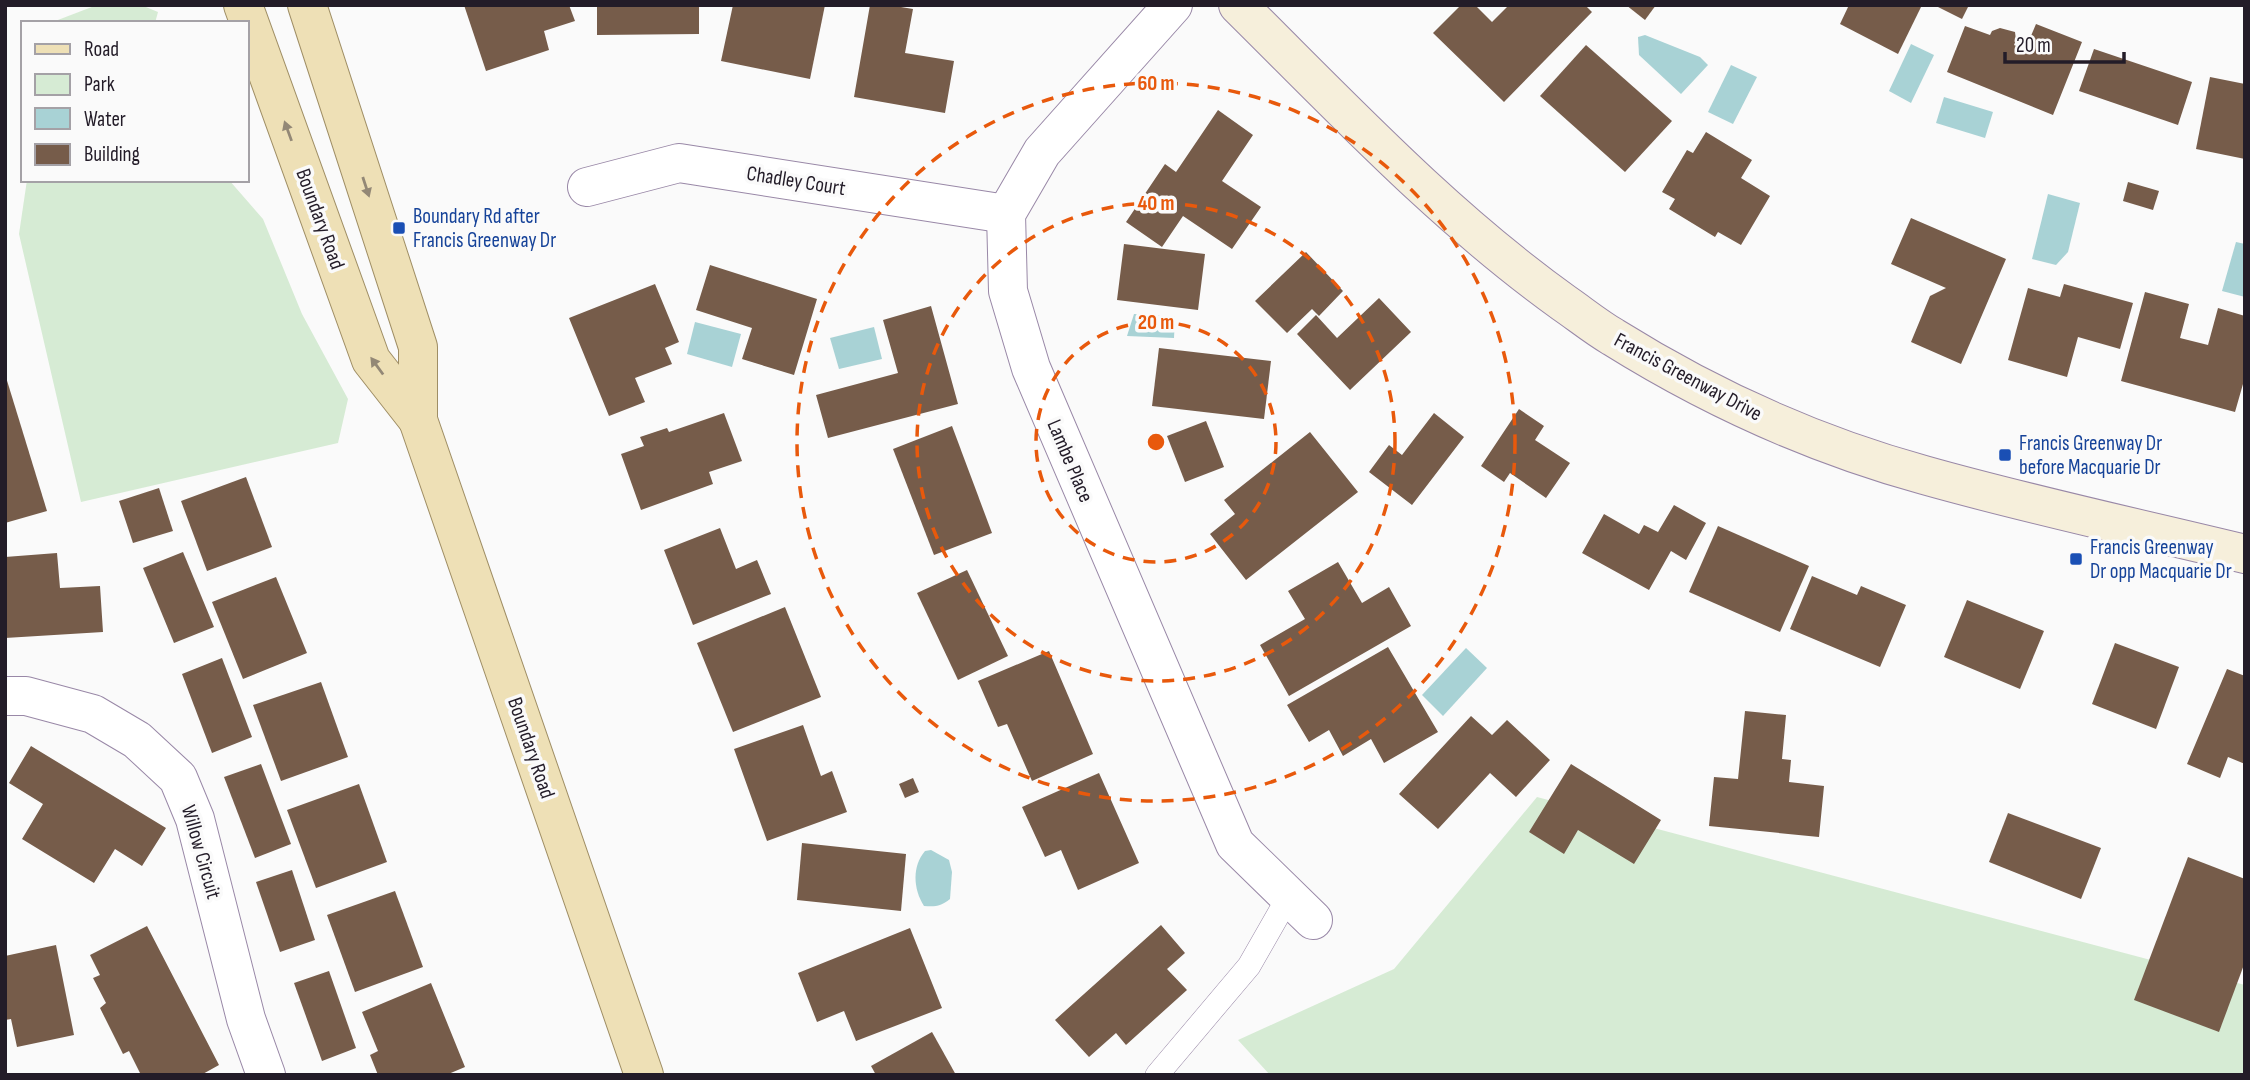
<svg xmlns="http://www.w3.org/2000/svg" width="2250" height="1080" font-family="'Sofia Sans Condensed',sans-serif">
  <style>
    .green { fill: #d6ebd4 }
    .water { fill: #a8d2d5 }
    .building { fill: #765c4a }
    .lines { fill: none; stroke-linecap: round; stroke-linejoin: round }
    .lane-casing { stroke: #9988a7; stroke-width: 24 }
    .street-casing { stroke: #9988a7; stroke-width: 40 }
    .secondary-casing { stroke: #9988a7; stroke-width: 40 }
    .primary-casing { stroke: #9f8e65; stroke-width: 40 }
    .lane { stroke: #fff; stroke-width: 23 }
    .street { stroke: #fff; stroke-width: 38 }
    .secondary { stroke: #f6efdb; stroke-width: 38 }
    .primary { stroke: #eee0b6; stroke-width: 38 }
    .oneway { fill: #938876 }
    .ring { fill: none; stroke: #e8590c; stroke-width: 3.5; stroke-dasharray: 12 9 }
    .transit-dot { fill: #1a4fb4; stroke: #fafafa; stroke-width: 2.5 }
    .labels { text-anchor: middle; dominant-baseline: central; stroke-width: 7; stroke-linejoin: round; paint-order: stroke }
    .street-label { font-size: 21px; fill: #231c28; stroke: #fafafa }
    .transit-label { font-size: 21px; fill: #164399; stroke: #fafafa; text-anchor: start }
    .centre { fill: #e8590c; stroke: #fafafa; stroke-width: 3.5 }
    .ring-label { font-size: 21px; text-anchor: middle; font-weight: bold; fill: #e8590c; stroke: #fafafa; stroke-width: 7; stroke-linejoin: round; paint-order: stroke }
  </style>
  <rect width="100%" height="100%" fill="#fafafa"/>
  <!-- green -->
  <g class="green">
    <polygon points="97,5 141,5 158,12 155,23 50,23"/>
    <polygon points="27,180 229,180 263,219 302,314 348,399 338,443 81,502 19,234"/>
    <polygon points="1537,797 2245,985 2245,1075 1270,1075 1238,1040 1394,969"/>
  </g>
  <!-- water -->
  <g class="water">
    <polygon points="1645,35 1700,57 1708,65 1681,94 1639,55 1638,37"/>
    <polygon points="1911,44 1934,55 1911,103 1889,91"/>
    <polygon points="1731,65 1757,77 1733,124 1708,112"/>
    <polygon points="1944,97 1993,112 1985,138 1936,123"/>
    <polygon points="2048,194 2080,203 2068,252 2056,265 2032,259"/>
    <polygon points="2236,242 2245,244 2245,297 2222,291"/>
    <polygon points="1134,314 1175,316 1174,338 1127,336"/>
    <polygon points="695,322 741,334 732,367 687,354"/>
    <polygon points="874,327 882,359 839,369 830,338"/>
    <polygon points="1466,648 1487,668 1443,716 1422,695"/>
    <path d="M931,850l18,10 3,12 -2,27c-9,7 -14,8 -26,7 -11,-17 -12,-40 1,-55z"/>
  </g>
  <!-- building -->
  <g class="building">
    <polygon points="464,5 569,5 575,21 544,31 549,50 486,71"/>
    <polygon points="597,5 699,5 699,34 597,35"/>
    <polygon points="733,5 825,5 810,79 721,61"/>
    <polygon points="870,5 889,5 913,9 905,53 954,61 945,113 854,97"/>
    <polygon points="1461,5 1475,5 1492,22 1509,5 1585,5 1592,12 1504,102 1433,33"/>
    <polygon points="1626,5 1656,5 1645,20"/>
    <polygon points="1849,5 1922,5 1898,54 1840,24"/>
    <polygon points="1934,5 1969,5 1962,19"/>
    <polygon points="2036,24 2082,42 2053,115 1947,72 1965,26 1990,35 1992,31 2000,28 2015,32 2016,40 2014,45 2025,50"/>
    <polygon points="1586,45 1672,121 1625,172 1540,96"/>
    <polygon points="2094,49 2192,82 2178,125 2079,91"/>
    <polygon points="2210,77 2245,84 2245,159 2196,149"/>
    <polygon points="1218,110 1253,135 1222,181 1261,207 1232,249 1183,216 1162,247 1126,222 1165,164 1176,172"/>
    <polygon points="1706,132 1752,160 1741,178 1770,196 1741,245 1718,232 1715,237 1669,209 1675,199 1662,192 1687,150 1693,153"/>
    <polygon points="2128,182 2159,191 2153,210 2123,201"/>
    <polygon points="1911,218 2006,259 1961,364 1911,342 1930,296 1946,288 1891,264"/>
    <polygon points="1124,244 1205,254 1198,310 1117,300"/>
    <polygon points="1306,252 1343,291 1319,316 1312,309 1287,333 1255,301"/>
    <polygon points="710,265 817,299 794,375 742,359 752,328 696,310"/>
    <polygon points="655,284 679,342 665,348 672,364 635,378 645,402 609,416 569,318"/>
    <polygon points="2064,284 2133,303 2120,349 2078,337 2067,377 2008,360 2028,288 2060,297"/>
    <polygon points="2145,292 2189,304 2180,338 2208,345 2218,308 2245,316 2245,377 2235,412 2121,381"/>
    <polygon points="1379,298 1411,332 1350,390 1297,334 1316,315 1337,338"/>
    <polygon points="931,306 958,404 828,438 816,395 898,373 883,320"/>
    <polygon points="1159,348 1271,361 1264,419 1152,406"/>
    <polygon points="5,374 47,511 5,523"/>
    <polygon points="1519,409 1544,426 1535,440 1570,463 1546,498 1510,473 1504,482 1481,466"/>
    <polygon points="724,413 742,461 709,472 713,484 641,510 621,454 644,446 640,437 667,428 669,432"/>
    <polygon points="1434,413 1464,437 1412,505 1369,472 1389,445 1402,455"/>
    <polygon points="1206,421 1224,467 1185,482 1167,436"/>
    <polygon points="952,426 992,533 934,555 893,449"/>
    <polygon points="1310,432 1358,492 1246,580 1210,534 1235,514 1224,500"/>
    <polygon points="246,477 272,547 207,571 181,501"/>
    <polygon points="159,488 173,531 133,543 119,501"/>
    <polygon points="1674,505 1706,523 1686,560 1671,551 1649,590 1582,553 1604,514 1639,534 1644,525 1658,532"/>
    <polygon points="1718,526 1809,566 1780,632 1689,592"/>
    <polygon points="720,528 736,569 757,560 771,594 693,625 664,550"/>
    <polygon points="183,552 214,627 174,643 143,568"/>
    <polygon points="57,553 60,588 100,586 103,632 5,638 5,557"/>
    <polygon points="1338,562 1362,603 1389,587 1411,626 1289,696 1260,645 1305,619 1288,591"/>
    <polygon points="967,570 1008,656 958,680 917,593"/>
    <polygon points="1812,576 1857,595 1861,586 1906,605 1880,667 1790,629"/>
    <polygon points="276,577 307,653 243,679 212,602"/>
    <polygon points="1967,600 2044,631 2020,689 1944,657"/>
    <polygon points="785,607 821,697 733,732 697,643"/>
    <polygon points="2115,643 2179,667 2156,729 2092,704"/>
    <polygon points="1388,647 1438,732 1384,763 1371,739 1343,756 1329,730 1309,742 1287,705"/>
    <polygon points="1049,651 1093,754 1032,781 1007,724 998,727 978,681"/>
    <polygon points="222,658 252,737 212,753 182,674"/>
    <polygon points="2227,669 2245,676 2245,764 2228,757 2220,778 2187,764"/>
    <polygon points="321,682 348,757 281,781 253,705"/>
    <polygon points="1745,711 1786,715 1782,759 1791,760 1789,782 1824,786 1819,837 1709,826 1714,777 1738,779"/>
    <polygon points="1471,716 1492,735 1507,720 1550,760 1516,797 1490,773 1438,829 1399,794"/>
    <polygon points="803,725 821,776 832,771 847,812 767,841 734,749"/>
    <polygon points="31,746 166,828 142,866 115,849 94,883 22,839 43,804 9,783"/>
    <polygon points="261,764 291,844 255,858 224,777"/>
    <polygon points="1571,764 1661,820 1634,864 1578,830 1564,854 1529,832"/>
    <polygon points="1099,773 1139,863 1078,890 1061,850 1045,857 1022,807"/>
    <polygon points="913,778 919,792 905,798 899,784"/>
    <polygon points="359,784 387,862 316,888 287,810"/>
    <polygon points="2008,813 2101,848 2081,899 1989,862"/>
    <polygon points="802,843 906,854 901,911 797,900"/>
    <polygon points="2188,857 2245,879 2245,962 2219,1032 2134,1000"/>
    <polygon points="292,870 315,940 280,952 256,882"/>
    <polygon points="395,891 423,967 355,992 327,915"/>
    <polygon points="1161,925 1185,953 1167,969 1187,990 1126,1045 1116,1033 1089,1057 1055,1020"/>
    <polygon points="147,926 219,1065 201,1075 141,1075 129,1051 123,1054 100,1008 106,1003 93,978 100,975 90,955"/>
    <polygon points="910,928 942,1008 856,1041 844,1011 817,1022 798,973"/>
    <polygon points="56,945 74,1035 17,1047 11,1019 5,1020 5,956"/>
    <polygon points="329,971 356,1048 322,1061 294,983"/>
    <polygon points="431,983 465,1067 446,1075 378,1075 370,1055 378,1051 362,1012"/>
    <polygon points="932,1032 956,1075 876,1075 871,1066"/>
  </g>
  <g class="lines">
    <!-- lane casing -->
    <g class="lane-casing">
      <polyline id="lane" points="1157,1075 1249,966 1289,896"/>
    </g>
    <!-- street casing -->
    <g class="street-casing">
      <g id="street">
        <polyline points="1173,5 1042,152 1006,214 1008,291 1031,368 1235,844 1313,920"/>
        <polyline points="587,187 679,163 1006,214"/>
        <polyline points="5,696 26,696 93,714 137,740 178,778 195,819 246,1019 266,1075"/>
      </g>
    </g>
    <!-- secondary casing -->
    <g class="secondary-casing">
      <path id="secondary" d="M1238,5c105,104 206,212 326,298 16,11 32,24 49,34 96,60 202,108 311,138 106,30 214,53 321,79"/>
    </g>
    <!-- primary casing -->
    <g class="primary-casing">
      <g id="primary">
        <polyline points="243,5 371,360 418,420"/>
        <polyline points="307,5 418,347 418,420 644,1075"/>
      </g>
    </g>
    <!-- lane -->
    <use href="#lane" class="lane"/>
    <!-- street -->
    <use href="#street" class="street"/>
    <!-- secondary -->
    <use href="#secondary" class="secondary"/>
    <!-- primary -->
    <use href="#primary" class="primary"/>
  </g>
  <!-- one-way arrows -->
  <defs><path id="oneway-solid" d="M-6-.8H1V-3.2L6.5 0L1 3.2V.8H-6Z" transform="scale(1.75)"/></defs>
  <g class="oneway">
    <use href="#oneway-solid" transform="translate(288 131) rotate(-110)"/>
    <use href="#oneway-solid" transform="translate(366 187) rotate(72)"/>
    <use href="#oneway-solid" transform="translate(377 366) rotate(-126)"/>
  </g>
  <!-- distance rings -->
  <g class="ring">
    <circle cx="1156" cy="442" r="120"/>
    <circle cx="1156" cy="442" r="239"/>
    <circle cx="1156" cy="442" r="359"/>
  </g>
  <!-- markers -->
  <g class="transit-dot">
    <rect x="392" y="221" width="14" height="14" rx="3.5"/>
    <rect x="1998" y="448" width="14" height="14" rx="3.5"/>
    <rect x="2069" y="552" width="14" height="14" rx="3.5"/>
  </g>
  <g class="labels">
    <!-- street labels -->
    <g class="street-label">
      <text transform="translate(796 181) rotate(9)">Chadley Court</text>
      <text transform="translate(320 219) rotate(70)">Boundary Road</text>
      <text transform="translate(1688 377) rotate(28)">Francis Greenway Drive</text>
      <text transform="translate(1070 461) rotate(67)">Lambe Place</text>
      <text transform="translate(531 748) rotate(71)">Boundary Road</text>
      <text transform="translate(201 852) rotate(74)">Willow Circuit</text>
    </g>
    <!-- transit labels -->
    <g class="transit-label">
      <text x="413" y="216">Boundary Rd after<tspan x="413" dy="24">Francis Greenway Dr</tspan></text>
      <text x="2019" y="443">Francis Greenway Dr<tspan x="2019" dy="24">before Macquarie Dr</tspan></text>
      <text x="2090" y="547">Francis Greenway<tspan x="2090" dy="24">Dr opp Macquarie Dr</tspan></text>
    </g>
  </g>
  <circle cx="1156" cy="442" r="10" class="centre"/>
  <g class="ring-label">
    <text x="1156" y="90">60 m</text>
    <text x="1156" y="210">40 m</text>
    <text x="1156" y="329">20 m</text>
  </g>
  <!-- border -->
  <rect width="2250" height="1080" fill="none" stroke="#231c28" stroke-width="14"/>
  <!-- legend -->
  <rect x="21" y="21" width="228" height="161" fill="#fafafa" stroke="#a4a1a6" stroke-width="2"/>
  <rect x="35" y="44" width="35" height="10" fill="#eee0b6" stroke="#a4a1a6" stroke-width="2"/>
  <text x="84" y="56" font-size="21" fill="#231c28">Road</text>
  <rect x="35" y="74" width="35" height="21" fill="#d6ebd4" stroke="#a4a1a6" stroke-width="2"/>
  <text x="84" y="91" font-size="21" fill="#231c28">Park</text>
  <rect x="35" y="108" width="35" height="21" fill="#a8d2d5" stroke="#a4a1a6" stroke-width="2"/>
  <text x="84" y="126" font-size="21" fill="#231c28">Water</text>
  <rect x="35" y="144" width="35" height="21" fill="#765c4a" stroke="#a4a1a6" stroke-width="2"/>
  <text x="84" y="161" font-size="21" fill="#231c28">Building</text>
  <!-- scale -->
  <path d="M2005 52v10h119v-10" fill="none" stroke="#231c28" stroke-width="3.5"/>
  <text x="2016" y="52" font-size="21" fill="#231c28" stroke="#fafafa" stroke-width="5" paint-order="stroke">20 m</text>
</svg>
